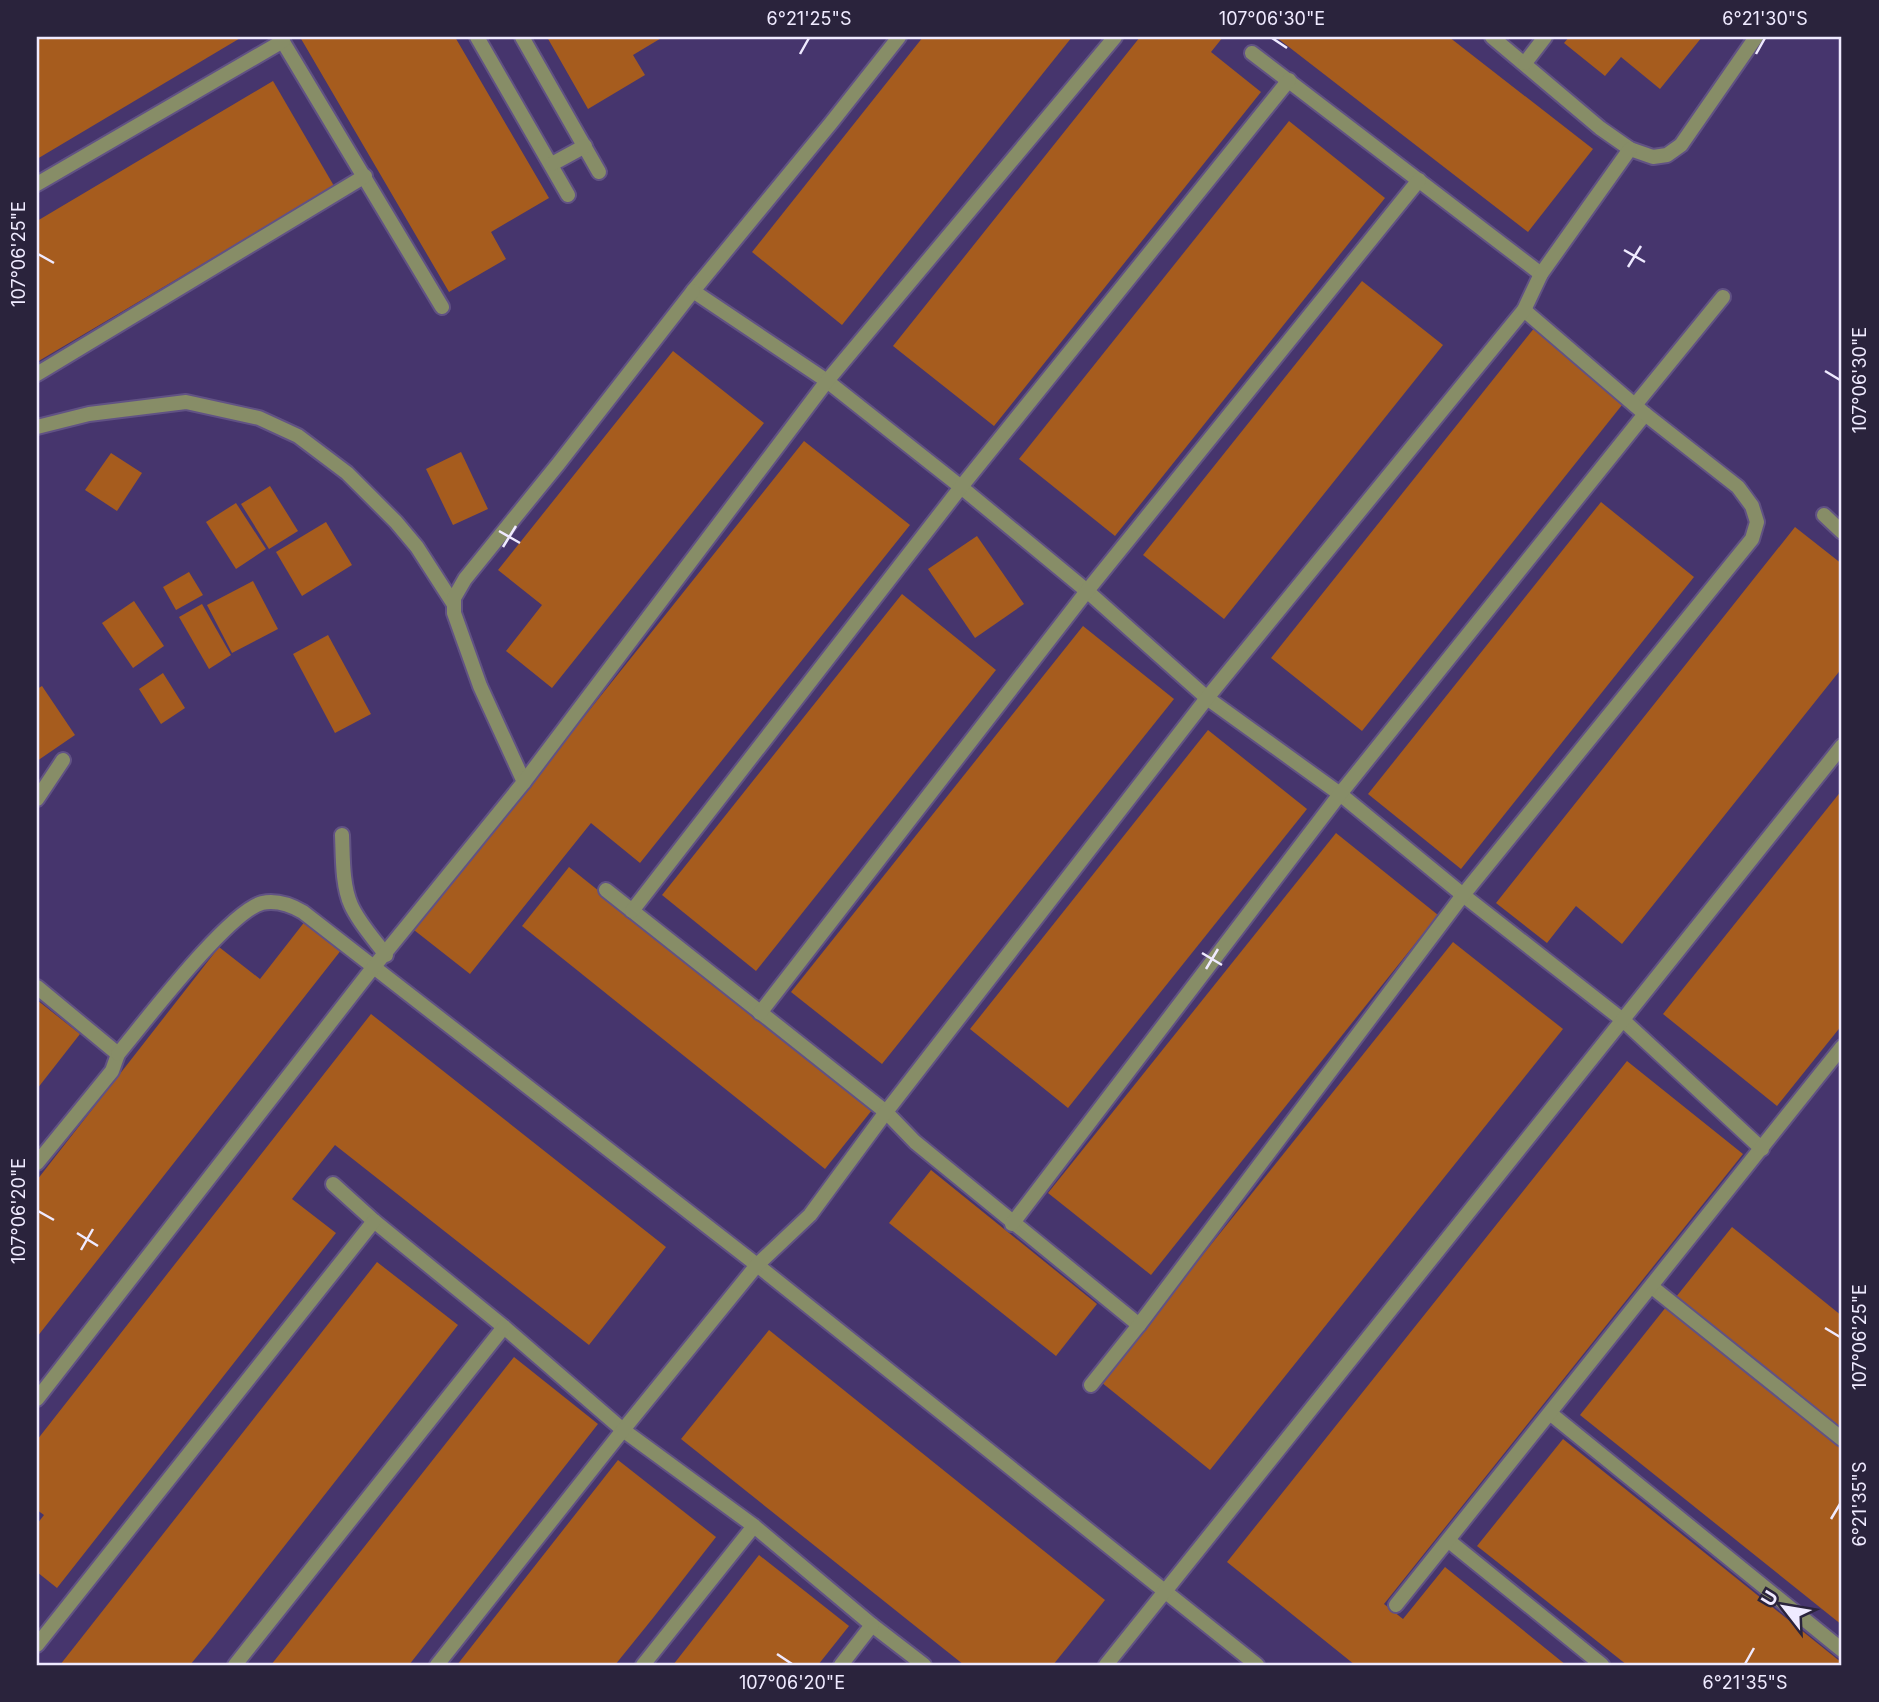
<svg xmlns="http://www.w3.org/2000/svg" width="1879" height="1702" font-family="Inter,sans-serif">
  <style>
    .building { fill: #a65c1e }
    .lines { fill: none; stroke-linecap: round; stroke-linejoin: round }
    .minor-casing { stroke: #615284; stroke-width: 18 }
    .minor { stroke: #878d67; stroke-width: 14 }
    .ticks { fill: none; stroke: #efeaff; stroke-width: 2.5 }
    .neatline { fill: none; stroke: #efeaff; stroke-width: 2.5 }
    .ticks-label { font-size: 18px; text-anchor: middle; fill: #efeaff }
  </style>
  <rect width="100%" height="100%" fill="#46356d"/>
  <!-- building -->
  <g class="building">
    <polygon points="37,37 242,37 37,159"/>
    <polygon points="300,37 455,37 549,198 491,232 506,259 449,292"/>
    <polygon points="547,37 663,37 633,55 645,75 588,109"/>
    <polygon points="923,37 1072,37 842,325 752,252"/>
    <polygon points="1140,37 1223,37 1211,52 1261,92 994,426 893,346"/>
    <polygon points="1276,37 1449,37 1593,149 1528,232"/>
    <polygon points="1569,37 1702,37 1660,89 1621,57 1605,76 1564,43"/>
    <polygon points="273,81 334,186 37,362 37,221"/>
    <polygon points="1289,121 1385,198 1115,536 1019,459"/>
    <polygon points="1362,281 1443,345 1224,619 1143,555"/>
    <polygon points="1535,327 1626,400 1362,731 1271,658"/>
    <polygon points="673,351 764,423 552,688 506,651 542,605 498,570"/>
    <polygon points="804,441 910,525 640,863 591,823 470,974 414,930"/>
    <polygon points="461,452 488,509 453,525 426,469"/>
    <polygon points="111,453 142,473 117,511 85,490"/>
    <polygon points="270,486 298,531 269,549 241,504"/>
    <polygon points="1601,502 1694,577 1461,869 1368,794"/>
    <polygon points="236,503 266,549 236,569 206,522"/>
    <polygon points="326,522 352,565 302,596 276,552"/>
    <polygon points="1795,527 1842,564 1842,668 1622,944 1576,906 1547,943 1496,903"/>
    <polygon points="977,536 1024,604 975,638 928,569"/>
    <polygon points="189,572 203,595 176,610 163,587"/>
    <polygon points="253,581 278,629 232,653 207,605"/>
    <polygon points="902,594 996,670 756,971 662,895"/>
    <polygon points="134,601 164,646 133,668 102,623"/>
    <polygon points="202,604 231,655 209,669 179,617"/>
    <polygon points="1083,626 1174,699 882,1064 791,992"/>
    <polygon points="328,635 371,714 335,733 293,654"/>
    <polygon points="163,673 185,708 161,724 139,689"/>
    <polygon points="42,686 75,735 37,761 37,689"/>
    <polygon points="1208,730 1307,809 1068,1108 970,1029"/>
    <polygon points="1842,790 1842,1025 1777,1106 1663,1014"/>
    <polygon points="1336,833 1438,915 1151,1275 1048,1193"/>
    <polygon points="569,867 872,1110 825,1169 522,926"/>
    <polygon points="306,920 342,949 37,1337 37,1180 219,947 260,979"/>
    <polygon points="1453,942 1563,1029 1210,1470 1101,1382"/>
    <polygon points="37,1000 80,1034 37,1089"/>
    <polygon points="371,1014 666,1247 589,1345 335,1145 292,1199 336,1233 57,1588 37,1572 37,1524 44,1515 37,1510 37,1440"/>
    <polygon points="1627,1061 1743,1154 1384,1604 1403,1619 1445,1567 1566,1665 1355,1665 1227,1562"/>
    <polygon points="931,1170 1097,1304 1056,1356 889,1223"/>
    <polygon points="1732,1227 1842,1316 1842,1430 1676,1297"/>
    <polygon points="377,1262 458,1325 213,1637 190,1665 60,1665"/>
    <polygon points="1666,1307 1842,1449 1842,1625 1580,1415"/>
    <polygon points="769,1330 1105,1600 1053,1665 964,1665 681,1439"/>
    <polygon points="514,1357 598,1424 409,1665 271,1665"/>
    <polygon points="1563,1439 1791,1622 1842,1663 1842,1665 1627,1665 1477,1546"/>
    <polygon points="618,1460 716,1537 653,1618 615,1665 457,1665"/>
    <polygon points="759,1555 849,1626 818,1665 673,1665"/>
  </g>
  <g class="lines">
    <!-- minor casing -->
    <g class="minor-casing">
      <g id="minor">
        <polyline points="280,37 442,307"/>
        <polyline points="477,37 568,195"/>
        <polyline points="522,37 599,172"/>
        <polyline points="899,37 831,123 693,291 827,381 961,487 1087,591 1207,698 1340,794 1463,895 1624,1021 1762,1149"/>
        <polyline points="1492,37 1600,128 1630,149 1653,157 1667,155 1681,145 1756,37"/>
        <polyline points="1252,53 1541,274"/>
        <polyline points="1525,63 1545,37"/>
        <polyline points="552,164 585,146"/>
        <polyline points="37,184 283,41"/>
        <polyline points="37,374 365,176"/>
        <polyline points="1635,405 1723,297"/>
        <polyline points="37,427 89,414 186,402 259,418 298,436 347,473 396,522 417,547 453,603"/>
        <polyline points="1824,515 1842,532"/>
        <polyline points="524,782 480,686 454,613 454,598 465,579 559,463 693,291"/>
        <polyline points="37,799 63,760"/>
        <path d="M342,835c1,22 0,50 9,70 8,18 23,34 35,50"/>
        <polyline points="606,890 886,1112 915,1142 1139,1325"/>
        <polyline points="632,911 961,487 1289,80"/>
        <polyline points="37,987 118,1054 112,1071 37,1163"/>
        <polyline points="760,1013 1087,591 1419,180"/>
        <path d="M118,1054c26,-31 110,-142 144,-151 14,-3 29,2 41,9l454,353 500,400"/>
        <polyline points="333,1184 374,1221 504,1327 623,1430 754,1526 872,1625 924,1665"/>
        <polyline points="1012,1224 1340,794 1645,414"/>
        <polyline points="1652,1287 1842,1439"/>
        <polyline points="1091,1385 1139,1325 1463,895 1752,539 1757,522 1752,506 1738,487 1645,414 1524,310"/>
        <polyline points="37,1399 368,974 524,782 827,381 1115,37"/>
        <polyline points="1551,1414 1842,1650"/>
        <polyline points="1449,1541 1602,1665"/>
        <polyline points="1396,1605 1842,1047"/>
        <polyline points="37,1645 374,1221"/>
        <polyline points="235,1665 504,1327"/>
        <polyline points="437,1665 623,1430 757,1265 810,1215 886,1112 1207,698 1524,310 1541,274 1630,149"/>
        <polyline points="643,1665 754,1526"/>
        <polyline points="841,1665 872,1625"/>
        <polyline points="1106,1665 1842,746"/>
      </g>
    </g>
    <!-- minor -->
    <use href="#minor" class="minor"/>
  </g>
  <!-- ticks -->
  <path class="ticks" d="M1272,38l15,10M800,54l9,-16M1756,54l9,-16M1624,250l21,12M38,254l16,9M1628,267l13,-21M1825,371l15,9M499,531l21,12M503,547l13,-21M1202,953l20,12M1206,969l12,-20M38,1211l16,9M77,1233l21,13M81,1250l12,-21M1825,1328l15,9M1831,1519l9,-15M777,1654l15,10M1745,1664l9,-16"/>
  <!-- border -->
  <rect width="1879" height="1702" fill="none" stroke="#2a233c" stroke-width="77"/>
  <!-- north arrow -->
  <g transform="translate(1784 1607) rotate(301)" stroke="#2a233c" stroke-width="5" paint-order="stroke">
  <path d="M0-5L12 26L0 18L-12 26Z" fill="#efeaff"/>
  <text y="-10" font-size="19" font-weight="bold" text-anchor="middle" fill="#efeaff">U</text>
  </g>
  <rect x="38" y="38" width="1802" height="1626" class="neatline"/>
  <g class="ticks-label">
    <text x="809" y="25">6°21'25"S</text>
    <text x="1272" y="25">107°06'30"E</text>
    <text x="1765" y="25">6°21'30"S</text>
    <text transform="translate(19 254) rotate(-90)" y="6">107°06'25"E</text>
    <text transform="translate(1860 380) rotate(-90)" y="6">107°06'30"E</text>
    <text transform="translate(19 1211) rotate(-90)" y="6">107°06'20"E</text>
    <text transform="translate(1860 1337) rotate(-90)" y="6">107°06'25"E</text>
    <text transform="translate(1860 1504) rotate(-90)" y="6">6°21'35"S</text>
    <text x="792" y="1689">107°06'20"E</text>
    <text x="1745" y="1689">6°21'35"S</text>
  </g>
</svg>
